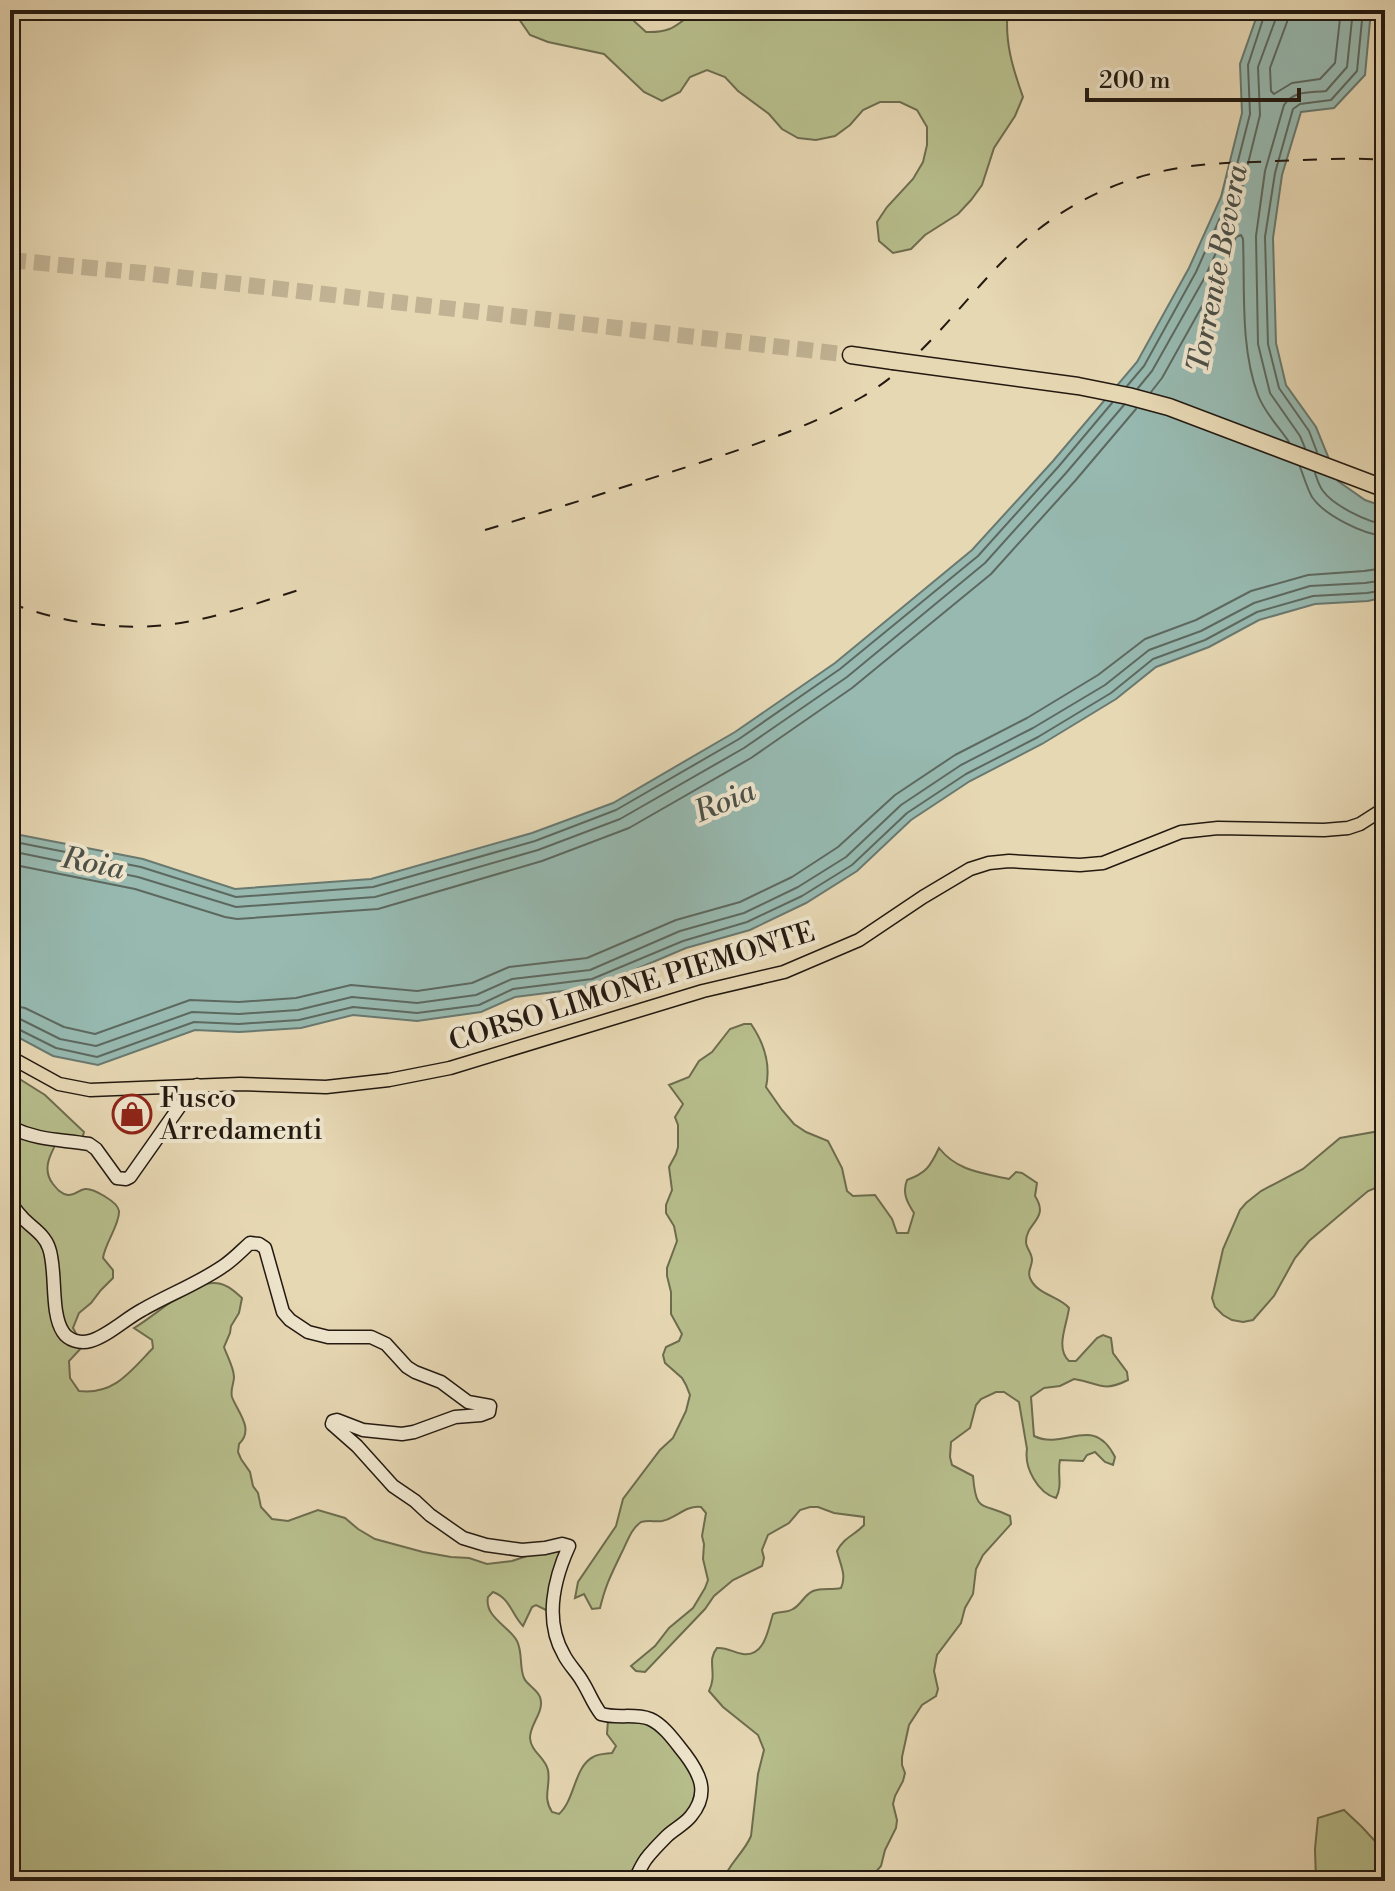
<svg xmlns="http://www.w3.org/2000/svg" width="1395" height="1891" font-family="'Libre Bodoni',serif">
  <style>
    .green { fill: #b7be8c; stroke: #6d6c4e; stroke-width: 2 }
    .water { fill: #97b9b0; stroke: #697970; stroke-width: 2 }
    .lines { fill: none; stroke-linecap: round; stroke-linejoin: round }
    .shore { stroke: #5d6960; stroke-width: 2 }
    .highway-tunnel { stroke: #c0b293; stroke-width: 16; stroke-dasharray: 16 8; stroke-linecap: butt }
    .secondary-casing { stroke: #231910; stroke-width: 15 }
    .primary-casing { stroke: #231910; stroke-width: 15 }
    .highway-casing { stroke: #231910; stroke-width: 19 }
    .secondary { stroke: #efe6ce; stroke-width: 12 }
    .primary { stroke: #e7d8b4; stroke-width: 12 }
    .highway { stroke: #e7d8b4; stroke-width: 16 }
    .rail { stroke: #231910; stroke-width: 2; stroke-dasharray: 14 14; stroke-linecap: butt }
    .highway-bridge-casing { stroke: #231910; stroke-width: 19; stroke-linecap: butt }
    .highway-bridge { stroke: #e7d8b4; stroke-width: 16 }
    .labels { text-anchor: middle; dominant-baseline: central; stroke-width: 8; stroke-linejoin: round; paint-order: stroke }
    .street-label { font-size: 28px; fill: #231910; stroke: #efe6ce }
    .poi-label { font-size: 28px; fill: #231910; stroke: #efe6ce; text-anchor: start }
    .water-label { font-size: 30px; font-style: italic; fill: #4c5148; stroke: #efe6ce }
  </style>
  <rect width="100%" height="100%" fill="#e7d8b4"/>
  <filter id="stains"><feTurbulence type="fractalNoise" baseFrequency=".0025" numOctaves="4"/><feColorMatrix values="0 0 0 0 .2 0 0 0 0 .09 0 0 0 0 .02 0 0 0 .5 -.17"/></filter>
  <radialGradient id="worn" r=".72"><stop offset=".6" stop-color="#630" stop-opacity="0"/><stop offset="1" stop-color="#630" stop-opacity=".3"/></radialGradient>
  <!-- green -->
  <g class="green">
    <path d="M534,10h88l24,22c27,1 30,-7 51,-22h311c-4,31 5,59 15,87l-8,19 -21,32 -12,37 -11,15 -13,14 -33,21 -14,14 -18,4 -14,-12 -2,-19 10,-15 26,-28 10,-17 4,-17v-18l-10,-17 -17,-8h-20l-17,8 -13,15 -15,11 -19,4 -18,-2 -16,-9 -13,-15 -31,-23 -13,-14 -18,-7 -17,7 -10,15 -18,9 -18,-9 -40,-38 -56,-12 -18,-7 -11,-16z"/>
    <path d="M744,1024h7c13,19 20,40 15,63l16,23 12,14 12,8 22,9 14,27 5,23 6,5 22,-1 17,24 5,14h11l6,-20c-7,-11 -12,-20 -7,-33 19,-7 23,-13 32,-32 18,23 43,25 70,31l7,-7 6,1 15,10 -2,13c15,23 -9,26 -9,46 0,6 6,11 6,18 0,7 -5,11 -2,18 7,17 29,18 39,30 -2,17 -14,40 0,53h7l21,-23 6,-3 8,3 2,15 14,19 1,8c-26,13 -28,3 -54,-1l-14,7 -16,2 -13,9 3,39c31,15 59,-23 81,21l-2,8 -8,-3 -10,-10 -8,3 -4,6 -23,-1c-3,14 3,25 -4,38 -18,-5 -32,-30 -29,-49l-8,-47 -15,-10h-8l-15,7 -5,6 -6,23 -19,14 -1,15 2,8 21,11c3,38 9,26 37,40l1,8 -28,31 -7,14 -3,25 -8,14 -4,15 -24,32 -3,16 4,18 -2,7 -14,9 -13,20 -7,32v8l3,8 -2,8 -8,15 -2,8 4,16 -1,8 -11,22 -4,16 -13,15h-145c5,-17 21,-28 28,-45l7,-62 6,-24 -6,-15 -35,-28 -14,-16c9,-18 -3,-30 8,-43 11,-1 16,5 26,6 22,3 25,-25 30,-40 7,-3 14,-1 20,-5 8,-4 11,-14 20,-18 8,-3 19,-1 28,-3 6,-13 -1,-24 -4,-37 6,-13 18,-16 27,-26v-8l-30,-4 -16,-6h-8l-10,3 -11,13 -21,12 -6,15 2,8 -2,8 -29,14 -19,16 -9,13 -60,63 -9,-1 -5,-5 24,-20 14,-18 24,-20 12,-20 3,-8 -5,-21 1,-15 -2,-8 4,-23 -5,-6c-16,-2 -24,11 -39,14 -7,1 -13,-1 -21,1 -11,8 -13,19 -20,32 -10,21 -15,30 -21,54l-8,1 -8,-15 -9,4 3,-16 38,-56 7,-27 37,-49 13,-12 13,-27 4,-16 -4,-10 -4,-7 -17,-15 -2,-8 3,-8 13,-6 3,-7 -11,-20v-22l-4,-16v-8l10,-27 -3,-15 -8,-13v-8l6,-15 -3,-23 7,-13 2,-7v-22l-3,-8 8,-13 -14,-19 20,-8 10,-16 13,-9 18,-23z"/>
    <path d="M10,1073l35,22 39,37 -2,7 -23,-1c-8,15 -18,31 -6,46 4,5 8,10 15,11 7,1 10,-5 17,-6 8,-1 33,13 34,22 1,13 -14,32 -16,47l10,12v8l-12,12 -10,13 -12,10 -6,15 10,18 -14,15 1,17 9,13c35,4 51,-19 74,-43l-1,-8 -18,-12c21,-12 55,-45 80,-45 12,0 20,8 28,15l-3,15 -8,13 -1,7 -6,14c3,9 10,21 10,30 0,7 -4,12 -2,20 5,14 23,32 7,47l-1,8 3,7 9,13 3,14 5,7 3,14 11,12 16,2 30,-11 27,8 13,11 17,10 48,13 28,5 18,1 18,6 25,-3 15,-5 33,-6 1,3 -12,54 -3,3 -10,-5 -4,2 -9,19c-11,-11 -13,-28 -30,-34l-5,5c-4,20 21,29 29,44 6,12 2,26 7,37 3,7 13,11 16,19 5,15 -10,26 -10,41 1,14 15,19 18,32 3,16 -6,27 4,42l7,2c16,-14 15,-47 34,-57 5,-3 12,-3 19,-4l4,-7 -9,-12 1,-14 44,3c13,15 45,42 44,63 0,8 -4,17 -7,25l-62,69 -617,1z"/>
    <polygon points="1385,1130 1385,1184 1368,1191 1309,1241 1295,1258 1274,1296 1253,1320 1243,1322 1232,1320 1223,1315 1215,1307 1212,1298 1223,1249 1240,1210 1246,1203 1261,1191 1303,1169 1340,1138"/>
    <polygon points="1344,1810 1362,1827 1385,1852 1385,1881 1316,1881 1315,1849 1318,1818"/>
  </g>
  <!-- water -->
  <polygon class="water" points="1259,10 1371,10 1365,75 1334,108 1301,112 1282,175 1273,238 1276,343 1286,385 1316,427 1338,481 1365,500 1385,507 1385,597 1368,601 1315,604 1259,620 1209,647 1156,667 1116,699 1042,744 970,781 911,820 857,871 806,903 750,930 686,948 594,987 515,997 481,1012 417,1021 353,1015 301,1028 239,1032 195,1030 98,1065 53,1056 10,1033 10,833 143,859 235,889 371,879 532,833 613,803 735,732 835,663 972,550 1053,461 1137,362 1189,268 1221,197 1242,113 1240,64"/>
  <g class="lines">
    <!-- shore -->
    <g class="shore">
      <polyline points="1288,10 1287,22 1270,68 1271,91 1274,94 1292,83 1320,79 1335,63 1341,10"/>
      <polyline points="1127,386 1144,366 1196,272 1228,200 1250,114 1248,65 1266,10"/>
      <polyline points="1138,388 1152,371 1205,277 1238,204 1260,115 1258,67 1276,18 1276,10"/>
      <path d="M1151,392l11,-14 53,-95 21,-46 5,-2 2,4c2,49 -3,109 15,156 6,17 21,32 31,47"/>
      <path d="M1305,448l-5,-12 -30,-43 -12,-49 -2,-108 9,-65 19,-66c10,-15 26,-12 42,-14l21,-24 6,-57"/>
      <polyline points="1317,452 1309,431 1279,388 1268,344 1265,237 1275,173 1293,109 1300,104 1331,100 1357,71 1363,10"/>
      <path d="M1300,467c4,10 7,21 12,30 12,18 52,38 73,39"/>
      <path d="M1315,473c2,6 4,13 8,18 10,14 45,32 62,33"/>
      <polyline points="10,841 141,867 236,897 373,887 535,841 616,810 739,739 840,669 978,556 1059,466 1112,403"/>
      <polyline points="10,851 138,877 236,907 375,897 538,850 620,819 744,748 847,677 985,563 1066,473 1124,405"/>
      <polyline points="10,864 135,889 225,917 237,919 378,909 542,861 629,828 751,758 852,688 991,574 1075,481 1136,409"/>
      <polyline points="10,1005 25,1008 64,1027 95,1034 190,1000 239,1002 296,998 351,985 417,991 472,983 509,967 587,958 676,920 740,902 792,877 838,847 895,795 955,755 1027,718 1098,675 1145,639 1196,620 1251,591 1308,575 1364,571 1385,568"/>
      <polyline points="10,1017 20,1019 60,1039 96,1046 192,1012 239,1014 298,1010 352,997 417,1003 476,995 512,979 590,970 680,931 744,913 798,887 846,857 901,805 961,765 1033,728 1105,685 1149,650 1201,631 1254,603 1310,586 1365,583 1385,580"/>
      <polyline points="10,1027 16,1028 56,1048 97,1057 194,1022 239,1024 299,1020 353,1007 417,1013 479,1005 513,989 592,979 683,941 747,922 802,896 852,865 907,813 966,774 1038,737 1111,693 1153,659 1205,640 1257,612 1313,596 1367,593 1385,590"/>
    </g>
    <!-- highway-tunnel -->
    <polyline class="highway-tunnel" points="10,260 143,273 851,355"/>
    <!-- secondary casing -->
    <g class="secondary-casing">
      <g id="secondary">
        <path d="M10,1127c29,14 49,12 79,17l7,5 21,29 9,1 4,-2 57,-81 10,-11"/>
        <path d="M10,1201c3,5 7,11 11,15 9,11 23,17 28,32 8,22 1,65 14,84 5,8 17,12 27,9 18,-5 35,-22 52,-31 26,-15 55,-26 80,-43 11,-7 19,-16 28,-24l9,1 6,4 18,64 7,8 18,12 20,5h43l15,7 21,23 8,5 26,10 27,20 22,4 -1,6 -8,3 -26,2 -41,15 -12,2 -39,-4 -26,-10 -4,1 -1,3 25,22 36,40 22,15 15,14 33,23 23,7 36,5 23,-2 17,-4 7,2c-15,33 -25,75 -5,109 5,10 13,17 18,26 7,11 11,23 19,33 16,5 33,-1 49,5 14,6 26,24 35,35 15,20 25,39 6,62 -6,8 -17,13 -24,20 -7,7 -15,15 -21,23 -5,7 -8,15 -12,22"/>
      </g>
    </g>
    <!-- primary casing -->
    <g class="primary-casing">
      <polyline id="primary" points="10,1057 59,1084 90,1090 240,1084 326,1087 389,1080 450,1068 703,991 784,972 859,940 923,897 970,869 989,863 1009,861 1080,865 1103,863 1181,832 1218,828 1324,830 1348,828 1360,824 1385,808"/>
    </g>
    <!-- highway casing -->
    <g class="highway-casing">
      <polyline id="highway" points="851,355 893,361"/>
    </g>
    <!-- secondary -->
    <use href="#secondary" class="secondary"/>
    <!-- primary -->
    <use href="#primary" class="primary"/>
    <!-- highway -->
    <use href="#highway" class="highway"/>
    <!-- rail -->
    <g class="rail">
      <path d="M485,530c69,-21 139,-43 208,-65 58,-19 115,-37 169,-68 60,-35 98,-94 147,-142 49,-48 108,-78 176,-88 30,-5 61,-4 91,-6 36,-1 73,-4 109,-1"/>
      <path d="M10,603c56,21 117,30 176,19 41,-7 80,-22 119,-34"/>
    </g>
    <!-- highway-bridge casing -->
    <g class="highway-bridge-casing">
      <polyline id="highway-bridge" points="893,361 1078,386 1128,396 1169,407 1383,488"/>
    </g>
    <!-- highway-bridge -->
    <use href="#highway-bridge" class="highway-bridge"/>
  </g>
  <!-- icons -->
  <defs>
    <g id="shop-ring" transform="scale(2)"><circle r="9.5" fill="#efe6ce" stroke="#8f2418" stroke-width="1.5"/><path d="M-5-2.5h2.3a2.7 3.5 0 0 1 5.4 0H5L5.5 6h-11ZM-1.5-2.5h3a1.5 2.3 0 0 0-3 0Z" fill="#8f2418"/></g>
  </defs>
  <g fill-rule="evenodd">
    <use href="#shop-ring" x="132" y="1114"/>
  </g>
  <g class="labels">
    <!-- street labels -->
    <g class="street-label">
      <text transform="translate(632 987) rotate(-17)">CORSO LIMONE PIEMONTE</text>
    </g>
    <!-- poi labels -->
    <g class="poi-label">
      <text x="160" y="1098">Fusco<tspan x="160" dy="32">Arredamenti</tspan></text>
    </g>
    <!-- water labels -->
    <g class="water-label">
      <text transform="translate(1218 269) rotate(-79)">Torrente Bevera</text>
      <text transform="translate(725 802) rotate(-23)">Roia</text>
      <text transform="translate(93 864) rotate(11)">Roia</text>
    </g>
  </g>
  <!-- margin -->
  <rect width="1395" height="1891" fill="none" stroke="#e7d8b4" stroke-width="40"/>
  <rect x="12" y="12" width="1371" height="1867" fill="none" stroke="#231910" stroke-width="4"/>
  <rect x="20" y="20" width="1355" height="1851" fill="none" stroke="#231910" stroke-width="2"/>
  <!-- scale -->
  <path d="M1087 88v12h212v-12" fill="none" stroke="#231910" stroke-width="4"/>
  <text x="1099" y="88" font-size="24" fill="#231910" stroke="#efe6ce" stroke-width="6" paint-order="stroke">200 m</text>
  <rect width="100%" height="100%" filter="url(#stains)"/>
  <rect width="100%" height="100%" fill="url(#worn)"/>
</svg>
